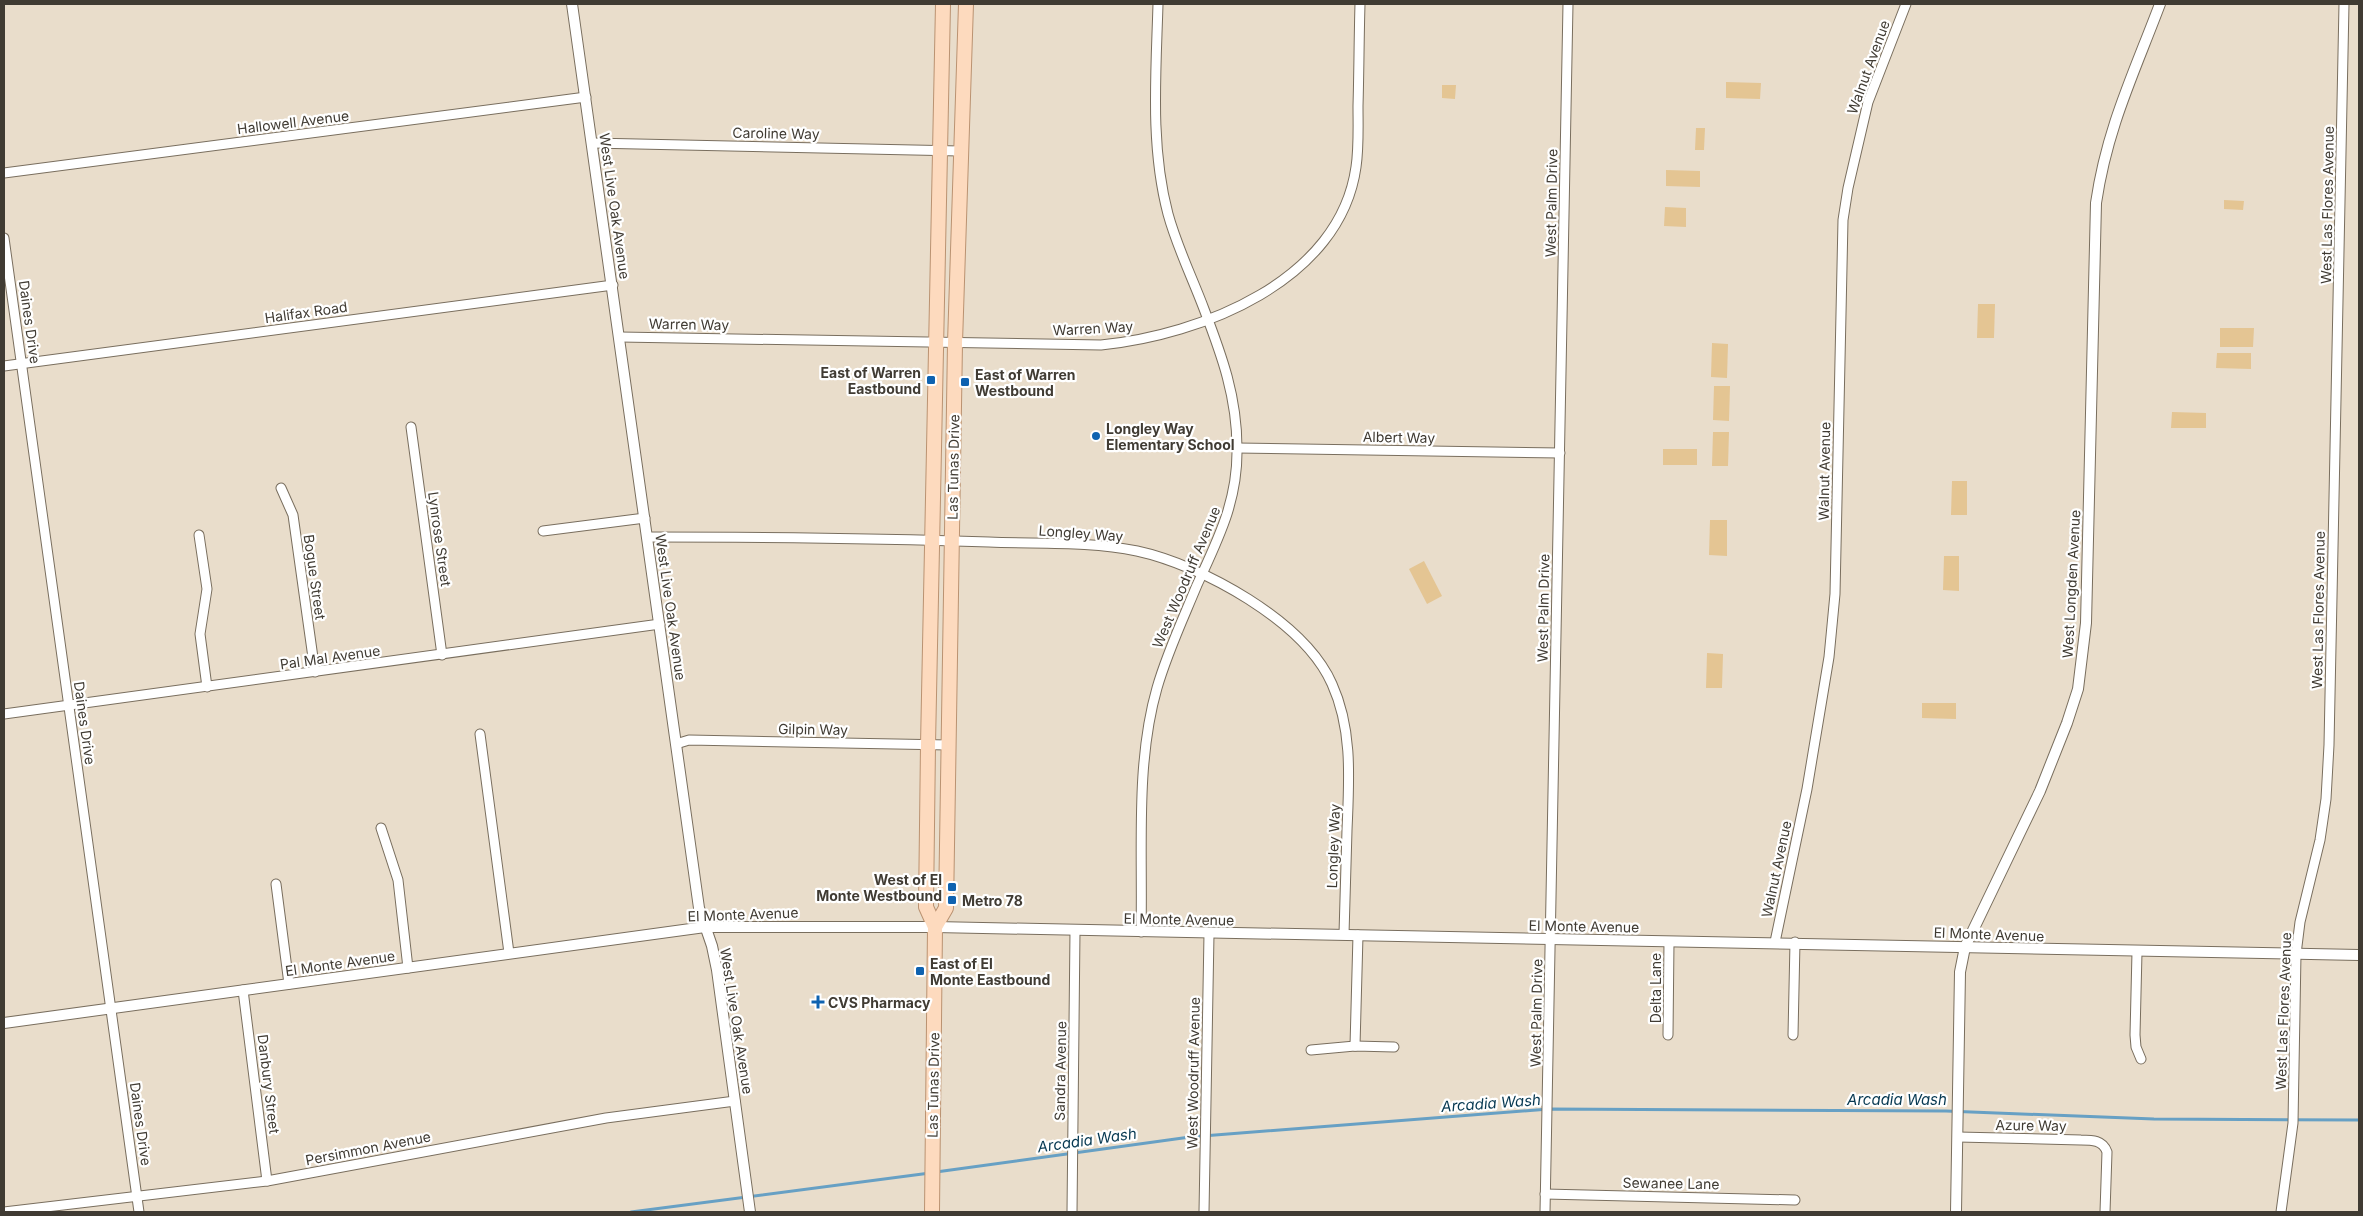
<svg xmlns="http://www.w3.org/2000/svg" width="2363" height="1216" font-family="Inter,sans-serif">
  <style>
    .green { fill: #e4c593 }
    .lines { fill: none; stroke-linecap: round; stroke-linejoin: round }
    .stream { stroke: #67a0c4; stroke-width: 3 }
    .minor-casing { stroke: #796e5e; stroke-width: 11 }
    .tertiary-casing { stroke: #796e5e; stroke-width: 12 }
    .primary-casing { stroke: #ba9271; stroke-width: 16 }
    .minor { stroke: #fff; stroke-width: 9 }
    .tertiary { stroke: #fff; stroke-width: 10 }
    .primary { stroke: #fddabe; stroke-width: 14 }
    .poi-dot { fill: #0e62b0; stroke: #fff; stroke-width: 2 }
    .labels { text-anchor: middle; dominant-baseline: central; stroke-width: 4.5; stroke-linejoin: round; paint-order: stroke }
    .street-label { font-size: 14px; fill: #403b33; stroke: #fff }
    .poi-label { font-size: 14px; font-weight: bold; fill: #403b33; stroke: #fff; text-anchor: start }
    .water-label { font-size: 15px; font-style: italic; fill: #063851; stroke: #fff }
  </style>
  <rect width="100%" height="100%" fill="#e9ddcb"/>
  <!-- green -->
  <g class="green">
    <polygon points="1726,82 1761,83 1760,99 1726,98"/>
    <polygon points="1442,85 1456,85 1455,99 1442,98"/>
    <polygon points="1696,128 1705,128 1704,150 1695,150"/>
    <polygon points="1666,170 1700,171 1700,187 1666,186"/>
    <polygon points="2224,200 2244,201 2243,210 2224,209"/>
    <polygon points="1665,207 1686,208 1686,227 1664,226"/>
    <polygon points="1978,304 1995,304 1994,338 1977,338"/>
    <polygon points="2220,328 2254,328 2253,347 2220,347"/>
    <polygon points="1712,343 1728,344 1727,378 1711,377"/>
    <polygon points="2217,353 2251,353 2251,369 2216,368"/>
    <polygon points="1714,386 1730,386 1729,421 1713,420"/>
    <polygon points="2172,412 2206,413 2206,428 2171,428"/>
    <polygon points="1713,432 1729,432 1728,466 1712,466"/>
    <rect x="1663" y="449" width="34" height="16"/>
    <polygon points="1952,481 1967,481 1967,515 1951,515"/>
    <polygon points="1710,520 1727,520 1727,556 1709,555"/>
    <polygon points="1944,556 1959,556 1959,591 1943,590"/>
    <polygon points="1424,561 1442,596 1427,604 1409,569"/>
    <polygon points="1707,653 1723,654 1722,688 1706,688"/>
    <polygon points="1922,703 1956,703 1956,719 1922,718"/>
  </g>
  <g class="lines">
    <!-- stream -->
    <g class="stream">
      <polyline points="936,1172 1190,1137 1549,1109 1946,1111 2154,1119 2359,1120"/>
      <polyline points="631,1212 930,1173"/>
    </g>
    <!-- minor casing -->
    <g class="minor-casing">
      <g id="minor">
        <polyline points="592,143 960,151"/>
        <polyline points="4,173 586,97"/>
        <polyline points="4,238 139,1212"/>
        <path d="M620,337l481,8c100,-10 239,-64 255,-178 3,-20 2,-41 2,-61 1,-34 1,-68 2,-102"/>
        <polyline points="4,366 613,285"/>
        <polyline points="411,427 442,655"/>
        <polyline points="1237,448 1560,453"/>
        <polyline points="281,488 293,515 315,672"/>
        <polyline points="543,531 645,518"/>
        <polyline points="199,535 207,589 200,634 207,687"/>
        <path d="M647,537c114,0 228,1 342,5 49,2 101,-1 148,9 65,14 167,70 195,133 21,46 17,97 15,146 -1,35 -2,70 -3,104"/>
        <polyline points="4,714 660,624"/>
        <polyline points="480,734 509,953"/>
        <polyline points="676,744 689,740 949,745"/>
        <polyline points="381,828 398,880 408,968"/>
        <polyline points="276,884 289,984"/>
        <path d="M1141,932c2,-79 -6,-168 16,-244 10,-35 26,-69 40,-103 21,-46 41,-84 40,-137 0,-51 -15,-92 -33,-139 -12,-32 -27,-62 -36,-95 -18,-68 -12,-140 -10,-210"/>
        <polyline points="1775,942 1807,789 1829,657 1835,594 1843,220 1848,188 1868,102 1906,4"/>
        <polyline points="2137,952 2135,1035 2136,1047 2141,1059"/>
        <polyline points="243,990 267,1181"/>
        <polyline points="1668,1035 1669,942"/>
        <polyline points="1793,1035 1795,942"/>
        <polyline points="1355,1046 1358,935"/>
        <polyline points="1311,1050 1355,1046 1394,1047"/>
        <path d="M1958,1137l123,3c11,0 22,0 26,12l-2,60"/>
        <polyline points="1545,1194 1795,1200"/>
        <polyline points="4,1212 267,1181 606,1118 735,1101"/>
        <polyline points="1072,1212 1075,931"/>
        <polyline points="1204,1212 1209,934"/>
        <polyline points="1545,1212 1568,4"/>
        <polyline points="2281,1212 2293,1123 2296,954 2300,922 2320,840 2326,799 2329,745 2344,4"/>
      </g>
    </g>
    <!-- tertiary casing -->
    <g class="tertiary-casing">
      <g id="tertiary">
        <polyline points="572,4 699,908 712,946 717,970 750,1212"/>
        <polyline points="4,1023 705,927 935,927 2359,955"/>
        <path d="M1956,1212l4,-240 5,-25 75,-156 27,-68 11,-34 8,-66 10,-420c11,-75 38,-130 64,-199"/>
      </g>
    </g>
    <!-- primary casing -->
    <g class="primary-casing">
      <g id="primary">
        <polyline points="935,927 946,908 955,343 966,4"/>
        <polyline points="932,1212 935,927 926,907 928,745 943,4"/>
      </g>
    </g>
    <!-- minor -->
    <use href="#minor" class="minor"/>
    <!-- tertiary -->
    <use href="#tertiary" class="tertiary"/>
    <!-- primary -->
    <use href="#primary" class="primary"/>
  </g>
  <!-- markers -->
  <g class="poi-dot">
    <rect x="926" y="375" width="10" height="10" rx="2.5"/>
    <rect x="960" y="377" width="10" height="10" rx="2.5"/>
    <circle cx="1096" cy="436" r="5"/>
    <rect x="947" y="882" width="10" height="10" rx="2.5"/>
    <rect x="947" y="895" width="10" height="10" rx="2.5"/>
    <rect x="915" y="966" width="10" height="10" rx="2.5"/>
    <path d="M815.5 994.5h5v5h5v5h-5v5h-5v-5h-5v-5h5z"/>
  </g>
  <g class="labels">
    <!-- street labels -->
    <g class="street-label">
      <text transform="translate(1868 67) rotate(-70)">Walnut Avenue</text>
      <text transform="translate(293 122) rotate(-7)">Hallowell Avenue</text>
      <text transform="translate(776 133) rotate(1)">Caroline Way</text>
      <text transform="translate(1551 203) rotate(-89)">West Palm Drive</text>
      <text transform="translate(2327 205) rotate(-89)">West Las Flores Avenue</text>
      <text transform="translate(615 206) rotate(82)">West Live Oak Avenue</text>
      <text transform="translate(306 312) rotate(-8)">Halifax Road</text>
      <text transform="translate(30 322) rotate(82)">Daines Drive</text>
      <text transform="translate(689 324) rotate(1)">Warren Way</text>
      <text transform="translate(1093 328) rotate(-3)">Warren Way</text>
      <text transform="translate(1399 437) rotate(1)">Albert Way</text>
      <text transform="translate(953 467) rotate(-89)">Las Tunas Drive</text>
      <text transform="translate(1824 471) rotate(-89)">Walnut Avenue</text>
      <text transform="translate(1081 533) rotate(4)">Longley Way</text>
      <text transform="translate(440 539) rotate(82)">Lynrose Street</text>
      <text transform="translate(315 577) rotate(82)">Bogue Street</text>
      <text transform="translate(1186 577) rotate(-67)">West Woodruff Avenue</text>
      <text transform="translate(2071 584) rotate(-87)">West Longden Avenue</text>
      <text transform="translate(671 607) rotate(82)">West Live Oak Avenue</text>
      <text transform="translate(1543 608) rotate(-89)">West Palm Drive</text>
      <text transform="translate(2318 610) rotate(-89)">West Las Flores Avenue</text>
      <text transform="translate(330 657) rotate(-8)">Pal Mal Avenue</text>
      <text transform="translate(85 723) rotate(82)">Daines Drive</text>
      <text transform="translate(813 729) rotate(1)">Gilpin Way</text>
      <text transform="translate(1333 846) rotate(-88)">Longley Way</text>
      <text transform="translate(1776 869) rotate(-78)">Walnut Avenue</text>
      <text transform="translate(743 914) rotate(-2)">El Monte Avenue</text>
      <text transform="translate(1179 919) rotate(1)">El Monte Avenue</text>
      <text transform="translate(1584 926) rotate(1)">El Monte Avenue</text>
      <text transform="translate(1989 934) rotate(2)">El Monte Avenue</text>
      <text transform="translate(340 963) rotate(-8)">El Monte Avenue</text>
      <text transform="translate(1655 988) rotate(-90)">Delta Lane</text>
      <text transform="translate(2283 1011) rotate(-88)">West Las Flores Avenue</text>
      <text transform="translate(1536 1013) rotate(-89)">West Palm Drive</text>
      <text transform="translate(737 1021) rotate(81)">West Live Oak Avenue</text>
      <text transform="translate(1060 1071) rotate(-89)">Sandra Avenue</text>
      <text transform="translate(1193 1073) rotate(-89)">West Woodruff Avenue</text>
      <text transform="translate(269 1084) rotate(83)">Danbury Street</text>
      <text transform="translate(933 1085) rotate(-89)">Las Tunas Drive</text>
      <text transform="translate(141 1124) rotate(82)">Daines Drive</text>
      <text transform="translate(2031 1125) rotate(1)">Azure Way</text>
      <text transform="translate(368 1148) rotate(-11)">Persimmon Avenue</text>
      <text transform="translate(1671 1183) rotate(1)">Sewanee Lane</text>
    </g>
    <!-- poi labels -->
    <g class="poi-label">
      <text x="921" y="372" text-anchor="end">East of Warren<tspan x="921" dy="16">Eastbound</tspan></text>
      <text x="975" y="374">East of Warren<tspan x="975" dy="16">Westbound</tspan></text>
      <text x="1106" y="428">Longley Way<tspan x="1106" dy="16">Elementary School</tspan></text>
      <text x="942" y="879" text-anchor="end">West of El<tspan x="942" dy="16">Monte Westbound</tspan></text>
      <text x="962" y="900">Metro 78</text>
      <text x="930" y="963">East of El<tspan x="930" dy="16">Monte Eastbound</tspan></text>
      <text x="828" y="1002">CVS Pharmacy</text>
    </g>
    <!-- water labels -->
    <g class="water-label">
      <text x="1897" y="1099">Arcadia Wash</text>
      <text transform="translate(1491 1103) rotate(-4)">Arcadia Wash</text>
      <text transform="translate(1087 1140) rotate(-8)">Arcadia Wash</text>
    </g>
  </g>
  <!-- border -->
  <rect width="2363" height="1216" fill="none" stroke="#403b33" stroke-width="10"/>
</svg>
